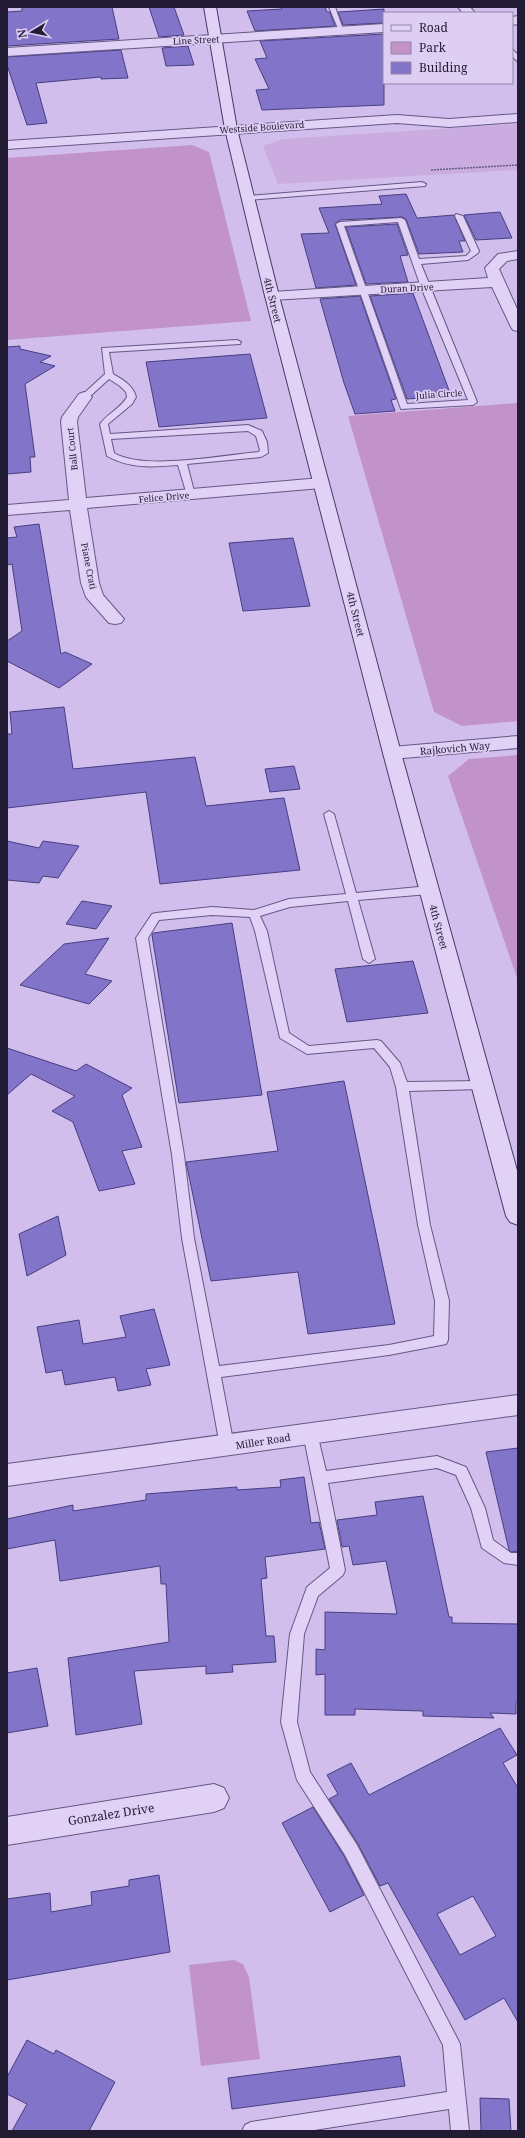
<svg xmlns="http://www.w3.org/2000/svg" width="525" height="2138" font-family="'Noto Serif',serif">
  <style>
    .farmland { fill: #caace1 }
    .green { fill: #c193c9 }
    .building { fill: #8275c9; stroke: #473e82; fill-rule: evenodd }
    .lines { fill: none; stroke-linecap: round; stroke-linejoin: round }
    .service-casing { stroke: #635884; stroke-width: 2 }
    .minor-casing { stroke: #635884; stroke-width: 2 }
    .tertiary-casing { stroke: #635884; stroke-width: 2 }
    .secondary-casing { stroke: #453b65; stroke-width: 2 }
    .path { stroke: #635884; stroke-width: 1.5; stroke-dasharray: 2 1; stroke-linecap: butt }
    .service { fill: #e2d1f7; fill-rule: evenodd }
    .minor { fill: #e2d1f7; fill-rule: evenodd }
    .tertiary { fill: #e2d1f7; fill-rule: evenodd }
    .secondary { fill: #e2d1f7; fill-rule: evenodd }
    .labels { text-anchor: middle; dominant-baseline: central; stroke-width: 3.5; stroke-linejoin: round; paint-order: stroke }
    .far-street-label { font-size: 9px; fill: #211c34; stroke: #dfcef4 }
    .street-label { font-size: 10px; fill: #211c34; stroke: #dfcef4 }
    .near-street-label { font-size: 12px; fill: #211c34; stroke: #dfcef4 }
  </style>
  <rect width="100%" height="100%" fill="#d2beec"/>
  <!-- farmland -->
  <polygon class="farmland" points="518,124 518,173 515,170 278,184 263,146 283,139"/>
  <!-- green -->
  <g class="green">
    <polygon points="192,145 209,152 251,321 7,340 7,158"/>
    <polygon points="518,403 518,721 462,726 434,712 348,416"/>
    <polygon points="518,755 518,981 448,776 469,759"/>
    <polygon points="234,1960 243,1964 249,1977 260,2059 201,2066 189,1965"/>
  </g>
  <!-- building -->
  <g class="building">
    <polygon points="22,7 112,7 119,39 7,46 7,12 22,11"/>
    <polygon points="149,7 174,7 184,35 159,37"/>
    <polygon points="281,7 325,7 327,12 330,12 335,26 255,31 247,11 282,9"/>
    <polygon points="384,9 384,23 343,25 338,12"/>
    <polygon points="384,34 384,105 262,110 256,90 269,89 255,59 267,58 260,41"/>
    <polygon points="188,46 194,65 166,66 162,48"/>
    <polygon points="121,50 128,78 101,79 101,77 36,83 47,123 27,125 7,65 7,57"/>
    <polygon points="406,194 417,218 454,215 465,241 459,241 463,252 419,254 406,219 402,217 340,220 335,224 356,285 316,288 301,234 329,233 319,208 382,204 379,196"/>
    <polygon points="500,212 512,238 476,240 464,215"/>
    <polygon points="397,224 408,255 400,256 408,282 366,284 346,227"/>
    <polygon points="413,293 450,393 450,396 407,399 370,296"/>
    <polygon points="360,296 396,399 391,400 395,411 355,414 344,383 320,299"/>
    <polygon points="20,346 20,349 51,356 40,362 55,366 25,384 35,457 30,457 31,472 7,474 7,347"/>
    <polygon points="250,354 267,418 159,427 146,362"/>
    <polygon points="39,524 61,654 65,652 92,664 59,688 7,661 7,641 22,631 12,564 7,565 7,538 17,537 14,527"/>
    <polygon points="293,538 310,606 243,611 229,543"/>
    <polygon points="64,707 73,769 195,757 206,806 284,798 300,870 160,884 146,792 7,808 7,734 12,734 10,712"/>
    <polygon points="294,766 300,789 270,792 265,769"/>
    <polygon points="7,841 39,848 43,841 79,846 58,878 43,876 39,883 7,880"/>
    <polygon points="82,901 112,906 96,929 66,924"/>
    <polygon points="232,923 262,1095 179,1103 152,935 153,933"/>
    <polygon points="109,938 85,974 112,981 89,1004 20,985 64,944"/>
    <polygon points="413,961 428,1013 347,1022 335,969"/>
    <polygon points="7,1048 76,1071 86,1064 132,1088 122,1095 142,1147 122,1151 135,1184 99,1191 73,1122 52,1111 75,1096 31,1074 7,1095"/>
    <polygon points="344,1081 395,1324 308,1334 298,1272 211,1281 186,1162 278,1151 267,1092"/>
    <polygon points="58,1216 66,1255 27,1276 19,1234"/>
    <polygon points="154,1309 170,1365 146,1369 151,1385 118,1391 115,1377 65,1385 62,1370 46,1373 37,1327 79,1320 83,1344 126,1337 120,1316"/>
    <polygon points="518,1448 518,1551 511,1552 509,1550 486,1452"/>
    <polygon points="304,1477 311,1523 319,1522 325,1549 265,1557 267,1578 261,1579 266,1636 274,1636 276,1662 232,1665 233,1672 206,1674 206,1666 134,1671 142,1724 76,1735 68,1658 169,1642 166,1584 161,1584 160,1566 60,1581 55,1540 7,1549 7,1519 73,1505 73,1511 146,1500 146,1494 237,1487 237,1490 281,1487 280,1480"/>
    <polygon points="423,1496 449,1617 452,1617 452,1623 518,1624 518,1702 516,1702 516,1714 490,1713 494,1718 423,1716 423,1711 355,1709 355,1715 325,1715 325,1674 316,1675 316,1649 325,1650 325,1612 397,1614 386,1561 353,1565 349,1546 342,1547 337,1520 377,1515 375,1502"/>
    <polygon points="37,1668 48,1726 7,1733 7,1673"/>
    <path d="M500,1728l17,27 -14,8 15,25v234l-14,-24 -39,22 -77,-137 -8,3 -22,-42 -29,-45 9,-5 -11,-19 24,-12 18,32zM473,1896l23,40 -36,19 -23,-41z"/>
    <polygon points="313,1807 344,1856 364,1895 330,1912 282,1823"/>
    <polygon points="159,1875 170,1952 7,1980 7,1899 50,1893 51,1912 92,1905 91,1892 129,1886 129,1880"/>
    <polygon points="27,2040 54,2054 56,2050 115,2082 89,2131 12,2131 27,2104 7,2094 7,2077"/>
    <polygon points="400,2056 405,2086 232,2109 228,2078"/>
    <polygon points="480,2098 509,2099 511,2131 481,2131"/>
  </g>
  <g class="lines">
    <!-- service casing -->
    <g class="service-casing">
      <g id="service">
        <polygon points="329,7 335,7 344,32 339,31"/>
        <polygon points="512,49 518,55 518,62 512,56"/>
        <polygon points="422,182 426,184 425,186 249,200 245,198 249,196"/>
        <path d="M456,214l7,2 16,35 -1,2 -10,7 -47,4 56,138 -4,3 -72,4 -65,-185 4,-2 61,-4 4,2 14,39 47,-3 5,-5 -16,-35zM398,222l23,65 47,113 -61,4 -63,-178z"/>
        <path d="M237,340l4,2 -1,2 -131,8 4,22c10,6 20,11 23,23l-4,7 -24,20 2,10 138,-9 14,6 5,11 1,11 -7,4 -74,7 8,31 -4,3 -4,-3 -9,-30c-25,2 -48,4 -71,-9l-7,-32c7,-10 21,-16 27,-27l-1,-5 -6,-6 -11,-7 -22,20 -7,-2 25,-23 -3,-26zM248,431l8,5 4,14 -1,2c-37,3 -114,19 -145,1l-3,-14z"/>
        <path d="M329,811l5,3 22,79 73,-7 6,4 -6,4 -71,6 17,59 -6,4 -6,-4 -15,-58 -58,6 -30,9 7,15 22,102 20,13 68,-6 4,1 19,22 7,19 75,-1 6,4 -6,4 -73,2 21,134 19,76 -1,39 -2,4 -5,1 -52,10 -168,22 13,69 -2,4 -5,2 -5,-2 -2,-4 -38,-208 -10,-83 -36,-217 16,-24 4,-1 56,-6 42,3 35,-11 57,-5 -22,-80zM212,915l38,2 5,14 25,107 27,16 67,-6 16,19 6,20 22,138 17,76 -1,35 -45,9 -170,21 -25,-128 -10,-83 -36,-217 11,-18z"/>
        <polygon points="310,1427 315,1429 317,1433 326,1471 437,1456 466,1467 485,1508 493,1540 511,1553 518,1553 518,1565 504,1563 482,1548 471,1508 456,1475 437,1468 328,1483 345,1570 343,1575 318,1596 304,1634 297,1722 310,1772 357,1845 457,2038 460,2044 469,2131 451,2131 449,2109 308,2131 242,2131 245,2125 251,2122 447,2092 443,2045 345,1855 297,1780 281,1722 290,1634 307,1587 330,1568 303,1433 305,1429"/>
      </g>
    </g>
    <!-- minor casing -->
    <g class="minor-casing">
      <g id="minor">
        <polygon points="458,7 470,7 475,13 463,13"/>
        <polygon points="518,16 518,24 512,25 512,17"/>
        <polygon points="384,24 384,32 7,56 7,48"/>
        <polygon points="518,251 518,259 507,261 499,269 518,311 518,331 513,330 511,327 492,287 272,300 267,299 265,296 267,293 272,292 488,278 485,268 498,254"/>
        <polygon points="84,392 89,394 92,397 78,417 77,422 86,498 321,478 327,480 329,483 327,486 321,488 87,508 99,583 103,595 124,619 121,623 115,624 109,623 86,597 81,583 70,510 7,515 7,505 69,500 61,422 62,417 79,394"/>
        <polygon points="518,736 518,748 392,759 385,757 383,753 385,749 392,747"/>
        <polygon points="518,1395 518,1415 7,1486 7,1464"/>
        <polygon points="214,1784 224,1788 229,1798 224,1808 214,1812 7,1845 7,1817"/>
      </g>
    </g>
    <!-- tertiary casing -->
    <g class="tertiary-casing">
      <polygon id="tertiary" points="518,114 518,122 449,127 397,123 7,149 7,141 397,115 449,119"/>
    </g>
    <!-- secondary casing -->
    <g class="secondary-casing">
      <polygon id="secondary" points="204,7 216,7 237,129 279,296 401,753 518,1174 518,1225 510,1222 506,1216 383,753 265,296 225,129"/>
    </g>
    <!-- path -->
    <polyline class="path" points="431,170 518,165"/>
    <!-- service -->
    <use href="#service" class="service"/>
    <!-- minor -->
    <use href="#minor" class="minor"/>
    <!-- tertiary -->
    <use href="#tertiary" class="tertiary"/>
    <!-- secondary -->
    <use href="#secondary" class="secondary"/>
  </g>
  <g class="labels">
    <!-- far-street labels -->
    <g class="far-street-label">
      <text transform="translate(196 40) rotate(-3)">Line Street</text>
      <text transform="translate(262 127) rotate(-4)">Westside Boulevard</text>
      <text transform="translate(407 288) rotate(-3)">Duran Drive</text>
      <text transform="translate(439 394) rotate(-4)">Julia Circle</text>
      <text transform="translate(72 449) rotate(-96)">Ball Court</text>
      <text transform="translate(164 497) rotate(-5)">Felice Drive</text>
      <text transform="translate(89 566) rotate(79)">Piane Crati</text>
    </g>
    <!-- street labels -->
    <g class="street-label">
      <text transform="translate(273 300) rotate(76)">4th Street</text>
      <text transform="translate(356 614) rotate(76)">4th Street</text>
      <text transform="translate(455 748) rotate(-5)">Rajkovich Way</text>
      <text transform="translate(439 927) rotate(75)">4th Street</text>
      <text transform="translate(263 1441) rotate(-9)">Miller Road</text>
    </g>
    <!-- near-street labels -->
    <g class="near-street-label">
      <text transform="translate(111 1814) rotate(-9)">Gonzalez Drive</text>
    </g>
  </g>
  <!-- border -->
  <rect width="525" height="2138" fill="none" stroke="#211c34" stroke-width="16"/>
  <!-- legend -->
  <rect x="383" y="12" width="130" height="72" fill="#dfcef4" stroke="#9387a7"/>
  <rect x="391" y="25" width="20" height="6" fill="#e2d1f7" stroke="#9387a7"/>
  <text x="419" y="32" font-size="12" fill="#211c34">Road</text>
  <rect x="391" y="42" width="20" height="12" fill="#c193c9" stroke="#9387a7"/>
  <text x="419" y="52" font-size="12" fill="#211c34">Park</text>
  <rect x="391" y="62" width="20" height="12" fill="#8275c9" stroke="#9387a7"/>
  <text x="419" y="72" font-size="12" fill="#211c34">Building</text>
  <!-- north arrow -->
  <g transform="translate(32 32) rotate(260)" stroke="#dfcef4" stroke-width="3" paint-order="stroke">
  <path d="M0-3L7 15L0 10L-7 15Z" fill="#211c34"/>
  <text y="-6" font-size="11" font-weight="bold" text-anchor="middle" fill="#211c34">N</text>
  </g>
</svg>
